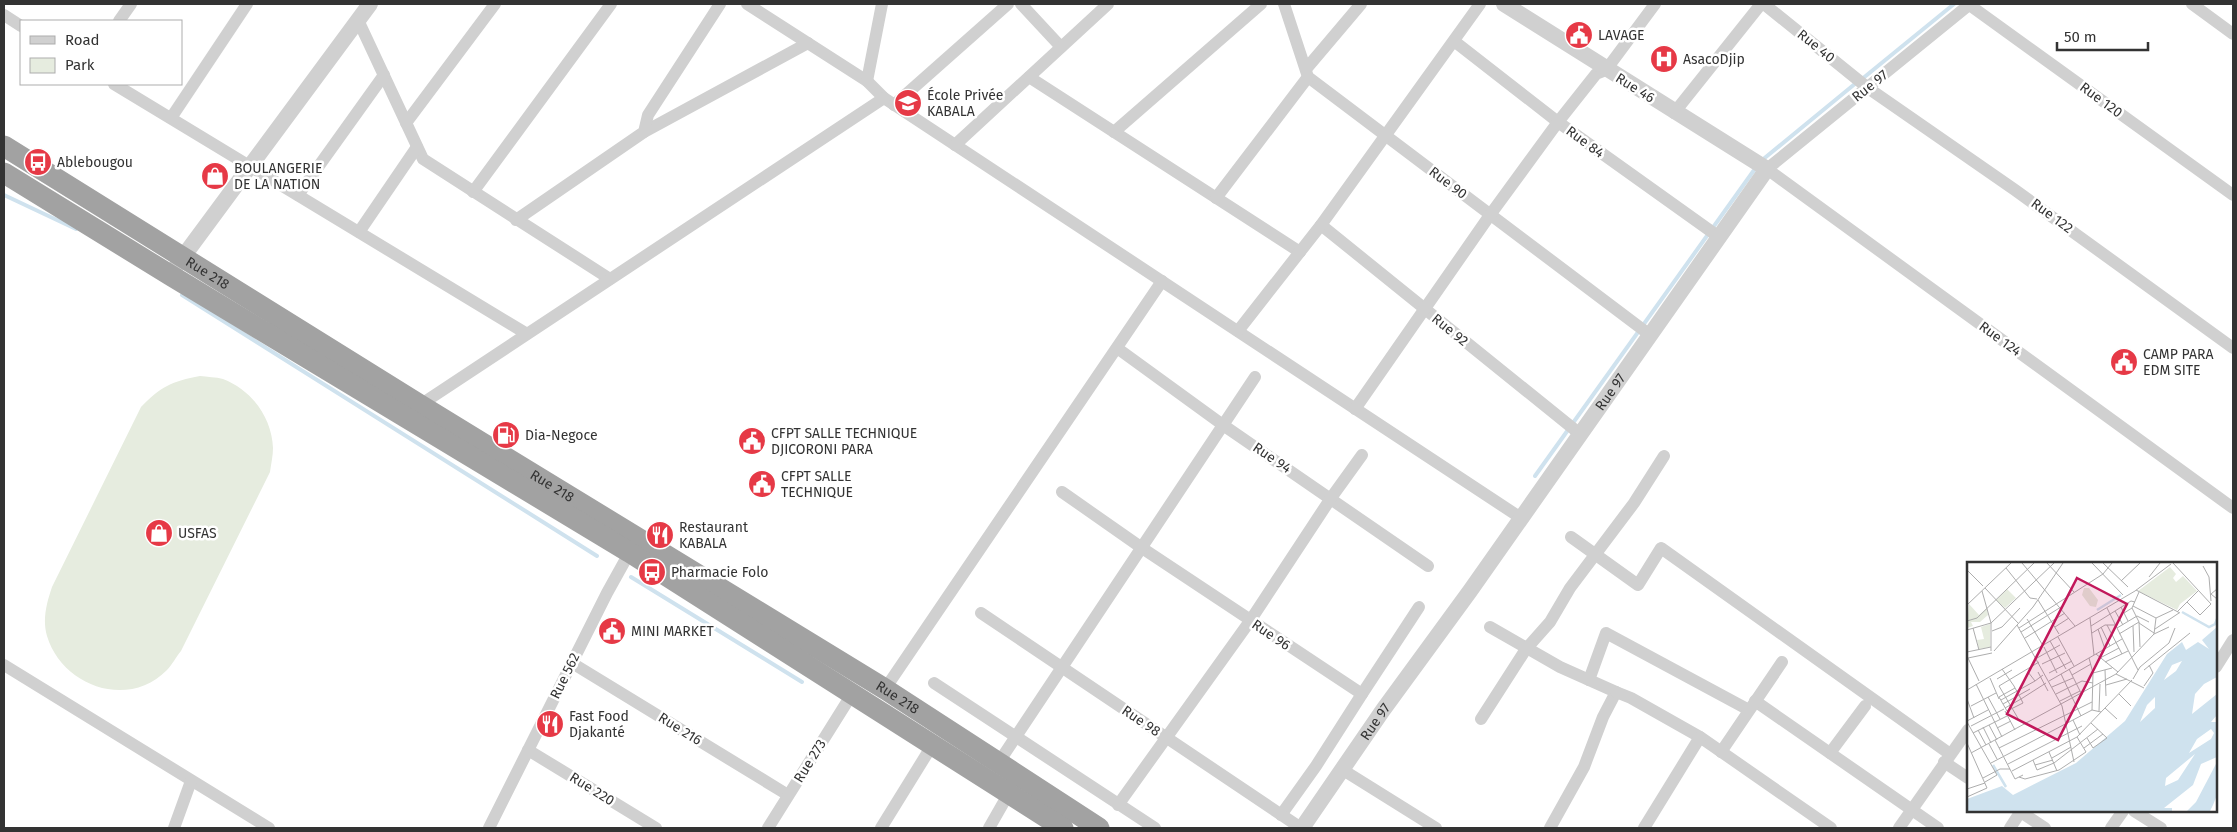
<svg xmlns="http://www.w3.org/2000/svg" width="2237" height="832" font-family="'Fira Sans',sans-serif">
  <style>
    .green { fill: #e6ecdf }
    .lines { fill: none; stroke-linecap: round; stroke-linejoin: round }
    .stream { stroke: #cfe2ee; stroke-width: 4 }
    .minor { stroke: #d0d0d0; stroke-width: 12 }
    .tertiary { stroke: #d0d0d0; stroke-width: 16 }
    .trunk { stroke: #a2a2a2; stroke-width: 21 }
    .labels { text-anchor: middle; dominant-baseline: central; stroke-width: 5; stroke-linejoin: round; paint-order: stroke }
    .poi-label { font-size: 14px; fill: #333; stroke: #fff; text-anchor: start }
    .street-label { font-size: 14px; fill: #333; stroke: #fff }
    .inset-river { fill: none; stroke: #cfe2ee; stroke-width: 2.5 }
    .inset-road { fill: none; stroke: #adadad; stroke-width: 1 }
    .view { fill: #c2185b; fill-opacity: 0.15; stroke: #c2185b; stroke-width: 2.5 }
    .inset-edge { fill: none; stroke: #333; stroke-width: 2.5 }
  </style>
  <rect width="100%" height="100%" fill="#fff"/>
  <!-- green -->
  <path class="green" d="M200,376c7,1 16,1 23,3 29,11 49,39 50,69 0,8 -2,16 -3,24l-89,179c-5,6 -9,14 -14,19 -39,40 -105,16 -120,-34 -5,-17 0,-34 5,-49l89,-180c19,-20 31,-26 59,-31z"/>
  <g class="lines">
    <!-- stream -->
    <g class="stream">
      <polyline points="1862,79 1954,4"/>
      <polyline points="1761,161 1856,83"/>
      <polyline points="4,195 76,229"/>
      <polyline points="182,295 597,556"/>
      <polyline points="1535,476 1757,166"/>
      <polyline points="631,577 802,682"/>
    </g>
    <!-- minor -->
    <g class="minor">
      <polyline points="747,4 867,81 884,98 1521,518"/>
      <polyline points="1021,4 1061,47"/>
      <polyline points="1284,4 1308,77 1650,335"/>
      <polyline points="1764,4 1868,88 2015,190 2233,348"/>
      <polyline points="1968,4 2233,195"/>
      <polyline points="1970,4 1767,169 2233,508"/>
      <polyline points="2192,4 2233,34"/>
      <polyline points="4,15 21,26"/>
      <polyline points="358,20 423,159 610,279"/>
      <polyline points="119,21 131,4"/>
      <polyline points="1454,41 1558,122 1719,237"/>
      <polyline points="1306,69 1361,4"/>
      <polyline points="1029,77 1300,252"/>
      <polyline points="867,81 882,4"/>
      <polyline points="114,84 527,334"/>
      <polyline points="894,105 1008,4"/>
      <polyline points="1674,113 1761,4"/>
      <polyline points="171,118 247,4"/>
      <polyline points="406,123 495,4"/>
      <polyline points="644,132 808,43"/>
      <polyline points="1114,132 1261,4"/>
      <polyline points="955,145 1108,4"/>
      <polyline points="473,192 611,4"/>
      <polyline points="298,195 384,75"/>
      <polyline points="1216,198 1308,77"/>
      <polyline points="516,220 644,132 648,115 720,4"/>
      <polyline points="1321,225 1580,434"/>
      <polyline points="359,232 417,147"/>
      <polyline points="1238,331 1321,225 1480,4"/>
      <polyline points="1117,348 1223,425 1428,566"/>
      <polyline points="420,405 884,98"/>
      <polyline points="1355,409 1490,215 1558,122 1596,74 1606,70 1655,4"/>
      <polyline points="1062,492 1142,548 1362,694 1316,766 1281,815"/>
      <polyline points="1571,537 1638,585 1661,548 1950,754"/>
      <polyline points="981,613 1301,828"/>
      <polyline points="1490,627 1560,667 1616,692 1603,717 1584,767 1550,828"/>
      <polyline points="572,663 788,795"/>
      <polyline points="4,665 269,828"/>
      <polyline points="2216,667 2233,640"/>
      <polyline points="1589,680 1606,633 1749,710"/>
      <polyline points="934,683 1155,828"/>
      <polyline points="885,689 1162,281"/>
      <polyline points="1616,692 1631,698 1700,737 1831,828"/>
      <polyline points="1362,694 1419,607"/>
      <polyline points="1755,701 1938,828"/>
      <polyline points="1481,719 1526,649 1550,622 1570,588 1634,503 1664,456"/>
      <polyline points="528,750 656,828"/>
      <polyline points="1721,752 1782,662"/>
      <polyline points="1830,753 1865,706"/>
      <polyline points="999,762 1255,377"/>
      <polyline points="1944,762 1968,778"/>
      <polyline points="1343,770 1436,828"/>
      <polyline points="1118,805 1250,621 1331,498 1362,455"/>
      <polyline points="2019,811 2045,828"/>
      <polyline points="2134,811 2161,828"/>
      <polyline points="174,828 191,781"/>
      <polyline points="489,828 607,593 632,548"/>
      <polyline points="768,828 852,694"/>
      <polyline points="881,828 933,744"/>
      <polyline points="989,828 1009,793"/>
      <polyline points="1644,828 1700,737"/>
      <polyline points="1899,828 1968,730"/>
      <polyline points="2010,828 2021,811"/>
      <polyline points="2111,828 2123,811"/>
    </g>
    <!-- tertiary -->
    <g class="tertiary">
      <polyline points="177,265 370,4"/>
      <path id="s1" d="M1302,828l81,-118 87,-119 297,-422 -263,-165"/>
    </g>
    <!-- trunk -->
    <g class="trunk">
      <path id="s2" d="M4,146l416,259 465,284 214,139"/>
      <polyline points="4,173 170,275 629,552 1063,828"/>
    </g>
  </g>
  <!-- icons -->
  <defs>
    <g id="civic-disc" transform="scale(1.4375)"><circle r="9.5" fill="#e63946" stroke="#fff"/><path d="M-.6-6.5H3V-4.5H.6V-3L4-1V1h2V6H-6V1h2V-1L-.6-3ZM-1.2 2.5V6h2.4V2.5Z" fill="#fff"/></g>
    <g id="hospital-disc" transform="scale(1.4375)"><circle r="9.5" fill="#e63946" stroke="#fff"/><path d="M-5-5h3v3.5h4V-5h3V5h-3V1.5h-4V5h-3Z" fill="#fff"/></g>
    <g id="school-disc" transform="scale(1.4375)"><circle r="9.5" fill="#e63946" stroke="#fff"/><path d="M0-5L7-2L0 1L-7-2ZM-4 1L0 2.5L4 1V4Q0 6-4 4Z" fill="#fff"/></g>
    <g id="bus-disc" transform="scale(1.4375)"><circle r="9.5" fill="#e63946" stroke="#fff"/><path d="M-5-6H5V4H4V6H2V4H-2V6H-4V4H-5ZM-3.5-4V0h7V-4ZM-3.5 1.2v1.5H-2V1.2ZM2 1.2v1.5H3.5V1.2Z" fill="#fff"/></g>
    <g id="shop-disc" transform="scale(1.4375)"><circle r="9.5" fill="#e63946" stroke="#fff"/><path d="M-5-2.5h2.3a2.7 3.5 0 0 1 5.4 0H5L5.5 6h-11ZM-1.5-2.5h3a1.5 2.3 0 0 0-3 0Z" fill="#fff"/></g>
    <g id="fuel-disc" transform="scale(1.4375)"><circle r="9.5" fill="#e63946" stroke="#fff"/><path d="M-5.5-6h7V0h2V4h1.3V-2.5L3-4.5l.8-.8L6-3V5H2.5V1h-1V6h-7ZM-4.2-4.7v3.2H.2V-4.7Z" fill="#fff"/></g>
    <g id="restaurant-disc" transform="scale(1.4375)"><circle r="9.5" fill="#e63946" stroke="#fff"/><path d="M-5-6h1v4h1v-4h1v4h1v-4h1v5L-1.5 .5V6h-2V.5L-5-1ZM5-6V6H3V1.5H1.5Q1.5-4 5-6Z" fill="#fff"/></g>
  </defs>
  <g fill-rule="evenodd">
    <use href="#civic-disc" x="1579" y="35"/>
    <use href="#hospital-disc" x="1664" y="59"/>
    <use href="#school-disc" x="908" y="103"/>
    <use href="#bus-disc" x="38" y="162"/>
    <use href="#shop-disc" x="215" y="176"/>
    <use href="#civic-disc" x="2124" y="362"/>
    <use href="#fuel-disc" x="506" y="435"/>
    <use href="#civic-disc" x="752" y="441"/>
    <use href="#civic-disc" x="762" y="484"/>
    <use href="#shop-disc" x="159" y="533"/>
    <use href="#restaurant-disc" x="660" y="535"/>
    <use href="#bus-disc" x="652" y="572"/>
    <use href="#civic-disc" x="612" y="631"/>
    <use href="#restaurant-disc" x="550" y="724"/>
  </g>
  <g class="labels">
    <!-- poi labels -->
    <g class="poi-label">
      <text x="1598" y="35">LAVAGE</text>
      <text x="1683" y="59">AsacoDjip</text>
      <text x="927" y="95">École Privée<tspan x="927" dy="16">KABALA</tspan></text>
      <text x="57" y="162">Ablebougou</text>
      <text x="234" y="168">BOULANGERIE<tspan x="234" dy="16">DE LA NATION</tspan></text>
      <text x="2143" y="354">CAMP PARA<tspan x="2143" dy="16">EDM SITE</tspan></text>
      <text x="771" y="433">CFPT SALLE TECHNIQUE<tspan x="771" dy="16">DJICORONI PARA</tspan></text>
      <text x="525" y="435">Dia-Negoce</text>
      <text x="781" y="476">CFPT SALLE<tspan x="781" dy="16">TECHNIQUE</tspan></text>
      <text x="679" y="527">Restaurant<tspan x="679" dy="16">KABALA</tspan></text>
      <text x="178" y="533">USFAS</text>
      <text x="671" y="572">Pharmacie Folo</text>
      <text x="631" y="631">MINI MARKET</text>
      <text x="569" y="716">Fast Food<tspan x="569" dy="16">Djakanté</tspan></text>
    </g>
    <!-- street labels -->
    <g class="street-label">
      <text transform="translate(1816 46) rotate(39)">Rue 40</text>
      <text transform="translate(1870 86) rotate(-39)">Rue 97</text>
      <text transform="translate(1635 88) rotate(32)">Rue 46</text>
      <text transform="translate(2101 100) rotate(36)">Rue 120</text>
      <text transform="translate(1585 142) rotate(36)">Rue 84</text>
      <text transform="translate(1448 183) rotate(37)">Rue 90</text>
      <text transform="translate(2052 216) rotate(36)">Rue 122</text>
      <text stroke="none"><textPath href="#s2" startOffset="240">Rue 218</textPath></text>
      <text transform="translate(1450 330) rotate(39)">Rue 92</text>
      <text transform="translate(2000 339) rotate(36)">Rue 124</text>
      <text stroke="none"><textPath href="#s1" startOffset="534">Rue 97</textPath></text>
      <text transform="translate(1272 458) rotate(34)">Rue 94</text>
      <text stroke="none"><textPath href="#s2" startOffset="645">Rue 218</textPath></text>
      <text transform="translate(1271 635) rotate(34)">Rue 96</text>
      <text transform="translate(565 676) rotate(-64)">Rue 562</text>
      <text stroke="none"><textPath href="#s2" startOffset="1050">Rue 218</textPath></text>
      <text transform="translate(1141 721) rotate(34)">Rue 98</text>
      <text stroke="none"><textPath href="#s1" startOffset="129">Rue 97</textPath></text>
      <text transform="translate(680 729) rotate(32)">Rue 216</text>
      <text transform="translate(810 761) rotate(-58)">Rue 273</text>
      <text transform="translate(592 789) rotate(32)">Rue 220</text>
    </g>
  </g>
  <!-- overview -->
  <g transform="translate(1967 562)">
    <rect width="250" height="250" fill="#fff"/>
    <path d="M203,5l6,7 -3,4 3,4 7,-6 14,15 -17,13 -3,6 -39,-19zM117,26h5l9,12 -2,7 -6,-1 -8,-11zM40,27l9,9 -11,10 -9,-8zM2,42l10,11 8,-7 1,7 -8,7h-9l2,4 -6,2zM23,62v23l-11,2 -2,-9 7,-1 -3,-12z" fill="#e6ecdf"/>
    <path d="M250,65v50l-13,7 -9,10 -3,20 25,-20v21l-6,7h6v35l-16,7 -8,21 -29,23h8v3h-205v-12l35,-13 11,9 63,-32 49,-42 42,-67 15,-12 4,8 12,-8 11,7 -7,-9zM215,99l-6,10 -12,9 8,-15zM188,135v11l-15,14 7,-17zM244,167l3,4 -3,6 -22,14 8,-14zM228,192l-17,26 -13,6 1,-8zM250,200v33l-4,10 -3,6h-23l9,-9z" fill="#cfe2ee" fill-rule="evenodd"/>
    <path class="inset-river" d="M130,48l24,-15M215,50l27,15 6,-3 2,-5M26,203l13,22"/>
    <path class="inset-road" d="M55,1l53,63M80,1l27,29M125,1l31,32M136,1l25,24M206,1l38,41 -11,11 -13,-13M236,4l6,11 2,24M39,6l24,30 7,1M0,8l16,16M182,15l11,-14M154,19l19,-18M18,26l33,35M250,27l-6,5 6,5M169,28l44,23M15,29l9,32v28M71,38l21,34M0,43l44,-42M166,44l23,12 -2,16M154,45l7,14M140,46l31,62M165,46l7,14 1,25M148,49l8,14M210,50l22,-22M157,51l8,-5 7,-16M123,56l4,37M189,56l17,-8M60,57l15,25M0,59l10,-3 57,-55M172,61l15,10M50,63l45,81 12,56M140,63l15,29M124,64l40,-25 4,1M166,64l1,26M88,65l14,-9M134,65l9,19M6,66l6,22M52,66l84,-54 9,-11M150,66l20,-12 12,6M131,67l7,20M188,67l24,-16M0,68l24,-7 63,-60M25,69l10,-4 18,-19M54,70l40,-25M125,71l13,-8h10M152,72l20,-12M91,75l16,29M58,76l40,-25M83,79l16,28M77,85l13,26M27,89l39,-44 30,-44M0,90l24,-5M129,92l22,18M1,96l11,23M1,96l24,-5M70,96l23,-13M122,96l4,15 -1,37M133,96l19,-10M138,100l23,-11M75,102l23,-11M35,107l12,17 1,2 4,7 4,8 -16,8 -8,-14 16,-9M102,107l13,26M138,108l1,26M177,108l46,-37M61,110l7,9 8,-6M71,110l10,19M82,111l23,-12M126,111l19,-5M94,112l20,42M149,112l28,14M105,113l19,-11M23,116l9,21M30,117l15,-9M166,117l7,-12 29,-24 6,-15M82,119l73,-42M9,122l26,53M139,123l21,-6M177,124l9,-13 -4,-8M85,125l21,-9M0,128l168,-99 36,-27M89,132l26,-13 11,2M152,132l12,12M21,135l12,22M0,137l7,19M54,137l25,-16M34,138l34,-19M93,139l20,-10M36,142l27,-15M4,144l25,-13M38,146l16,-9M138,146l12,11M38,149l10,19M132,149l1,-27M52,158l-20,-34 40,-24M106,158l7,15M0,159l21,-11M0,160l30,53 -12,7M22,163l8,15M4,164l33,-17M16,165l8,16M30,166l14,-7M11,168l8,15M6,171l34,-17M120,176l6,10 14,-10 -16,-15M28,178l20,39 8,-4M0,181l20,45 -20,9M22,182l8,15M32,186l93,-46M117,186l19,-14M82,190l8,19M4,191l145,-79 38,-40 15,-7M85,196l19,-11M66,198l4,10 17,-7 44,-34M24,201l101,-53 9,2M41,202l74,-38M68,203l18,-5M45,209l65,-34 55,-57M52,215l6,2 34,-9 27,-18 -9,-15M16,216l17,-9h10M0,227l18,-6"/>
    <path class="view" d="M110,16l50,26 -69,136 -51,-26z"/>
    <rect width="250" height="250" class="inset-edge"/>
  </g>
  <!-- border -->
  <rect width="2237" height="832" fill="none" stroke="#333333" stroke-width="10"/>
  <!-- legend -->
  <rect x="20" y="20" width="162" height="65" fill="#ffffff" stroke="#adadad"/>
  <rect x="30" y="36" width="25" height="8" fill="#d0d0d0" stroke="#adadad"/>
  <text x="65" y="45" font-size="15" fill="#333333">Road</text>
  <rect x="30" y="58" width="25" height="15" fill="#e6ecdf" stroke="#adadad"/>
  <text x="65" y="70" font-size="15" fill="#333333">Park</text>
  <!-- scale -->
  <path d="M2057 42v8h91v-8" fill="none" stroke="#333333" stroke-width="2.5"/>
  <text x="2064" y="42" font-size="15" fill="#333333" stroke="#ffffff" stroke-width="4" paint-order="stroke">50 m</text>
</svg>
